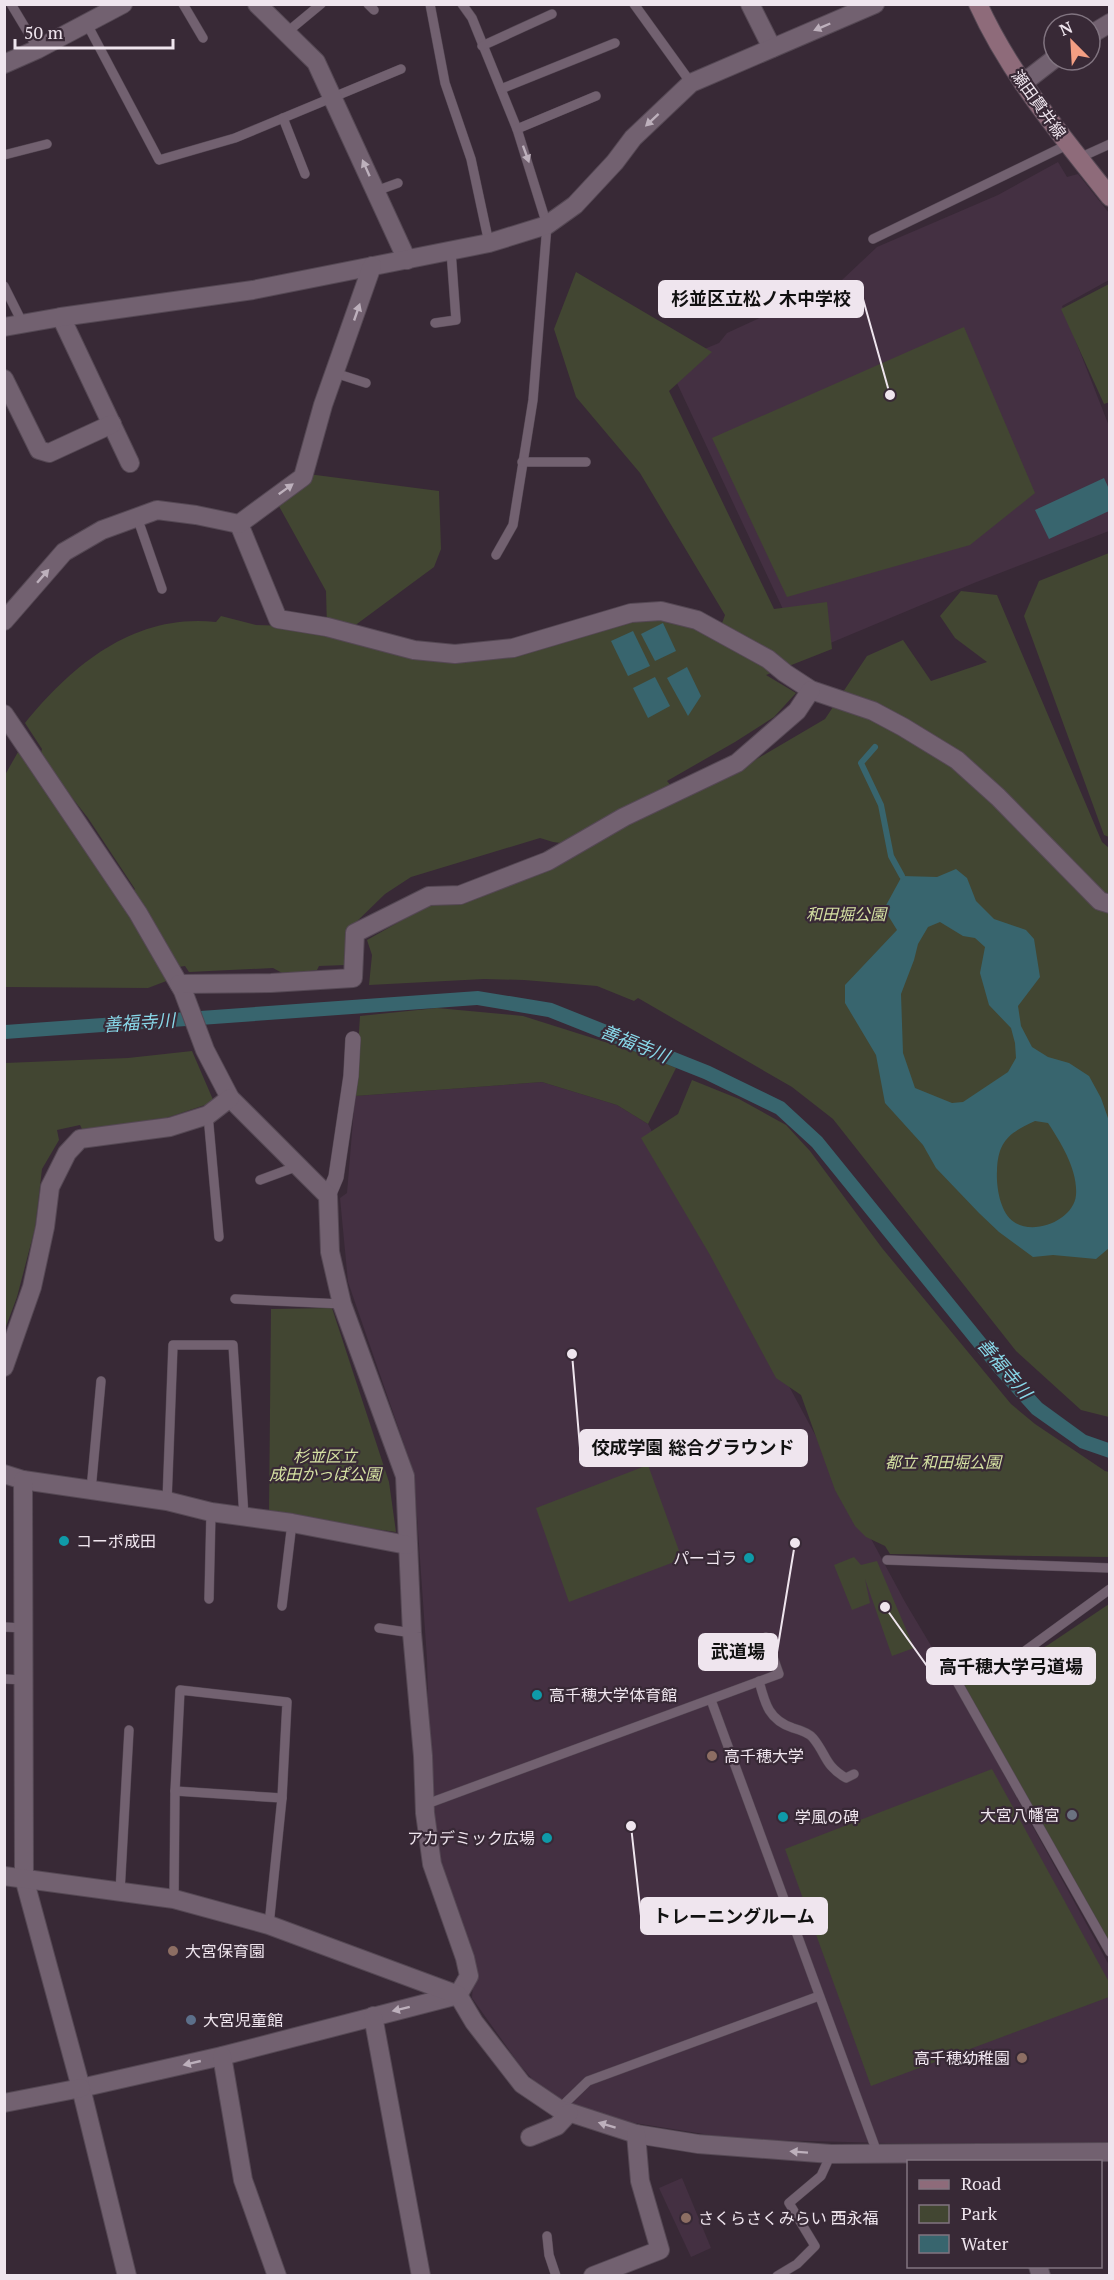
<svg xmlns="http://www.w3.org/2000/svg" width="1114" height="2280" font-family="'PT Serif','Noto Sans JP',serif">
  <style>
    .built { fill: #443042 }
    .green { fill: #424632 }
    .water { fill: #38656e; fill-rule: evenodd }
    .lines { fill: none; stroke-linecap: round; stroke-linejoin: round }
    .stream { stroke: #38656e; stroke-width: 6 }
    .service-casing { stroke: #554854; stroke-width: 10 }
    .pedestrian-casing { stroke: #554854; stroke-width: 16 }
    .minor-casing { stroke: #554854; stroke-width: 20 }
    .tertiary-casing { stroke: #554854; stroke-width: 20 }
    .secondary-casing { stroke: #554854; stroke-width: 20 }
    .service { stroke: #726170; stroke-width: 9 }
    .pedestrian { stroke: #726170; stroke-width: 15 }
    .minor { stroke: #726170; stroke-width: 18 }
    .tertiary { stroke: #726170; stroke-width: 18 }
    .secondary { stroke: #8e6b7a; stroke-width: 18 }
    .oneway { fill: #bdb0bc }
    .culture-dot { fill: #0f9aa8; stroke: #382936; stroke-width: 2 }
    .education-dot { fill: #8d6e63; stroke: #382936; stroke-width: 2 }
    .worship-dot { fill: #6b7280; stroke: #382936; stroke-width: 2 }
    .service-dot { fill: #5c6f8a; stroke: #382936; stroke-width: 2 }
    .labels { text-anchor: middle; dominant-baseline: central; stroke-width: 4.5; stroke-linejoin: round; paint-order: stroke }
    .street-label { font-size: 16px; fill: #efe5ee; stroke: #382936 }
    .park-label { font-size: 16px; font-style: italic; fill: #d4e0a2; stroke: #382936 }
    .poi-label { font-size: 16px; fill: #efe5ee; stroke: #382936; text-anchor: start }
    .water-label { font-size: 18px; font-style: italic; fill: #88d8e9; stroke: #382936 }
    .leader { fill: none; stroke: #efe5ee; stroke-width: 2 }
    .callout-dot { fill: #efe5ee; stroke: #382936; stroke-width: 2 }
    .callout { fill: #efe5ee; stroke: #efe5ee; stroke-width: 2 }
    .callout-label { font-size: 18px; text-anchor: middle; font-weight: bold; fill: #111 }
  </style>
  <rect width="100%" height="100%" fill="#382936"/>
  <!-- built -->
  <g class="built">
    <polygon points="1058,162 1067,177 1078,174 1109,213 1109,280 1062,306 1109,426 1109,531 974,583 804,654 668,364 719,343 727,333 842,280 877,247 998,195"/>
    <polygon points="542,1082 617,1105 648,1124 905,1602 958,1691 1109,1965 1109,2143 885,2143 735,2139 616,2120 586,2112 552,2096 535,2082 519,2064 472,1998 474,1969 435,1850 431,1821 427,1659 414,1473 348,1282 340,1198 347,1193 355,1096"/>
    <polygon points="682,2178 711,2248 691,2257 659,2188"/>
  </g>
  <!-- green -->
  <g class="green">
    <path d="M576,272l136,80 -43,39 105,218 53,-7 5,47 -66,26 30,18 -22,24 -39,25 -68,39 5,6 66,-17 87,-51 42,-63 36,-16 28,41 56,-19 -32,-24 -15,-22 21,-25 36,4 105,247 7,6v569l-28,-7 -65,-59 -183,-232 -41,-32 -154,-89 -4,3 -37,-15 -73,-6 -40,-1 -115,6 3,-30 -5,-15 62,-35 31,-1 95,-36 36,-21 -38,-5 -13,-4 -129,39 -26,17 -38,37 -1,34 -27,1 -2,4 -33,4 -11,-6 -84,4 -4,-6 -7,1 -46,-75 3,-3 -47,-71 -48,-61 2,-8 -17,-26c48,-59 110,-110 191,-101l5,-6 35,9 33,1 129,34h42l177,-42 43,1 36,21 9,-25 -85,-142 -64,-76 -22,-68z"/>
    <polygon points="1109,284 1110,402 1104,404 1061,309"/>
    <polygon points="964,327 1035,493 970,545 787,597 712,438"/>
    <polygon points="308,474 439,491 441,549 434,567 346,632 327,627 326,591 275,499"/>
    <polygon points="1109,553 1109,837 1104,835 1024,616 1039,581"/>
    <polygon points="18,752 71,824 169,980 148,988 5,987 5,775"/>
    <polygon points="437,1008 523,1016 640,1053 676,1068 648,1124 617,1105 542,1082 355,1096 360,1016"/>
    <polygon points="192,1051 214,1102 166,1118 154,1119 134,1125 83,1131 80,1125 57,1130 59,1140 42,1169 35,1228 17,1297 5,1329 5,1063 128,1058"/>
    <polygon points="692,1080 739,1099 786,1125 810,1151 882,1248 1011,1404 1035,1424 1105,1471 1109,1472 1109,1557 890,1554 885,1546 866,1537 855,1526 835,1490 801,1395 776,1378 710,1255 641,1138 678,1114"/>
    <polygon points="332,1308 389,1482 396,1532 269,1514 271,1309"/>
    <polygon points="648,1465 682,1559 569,1602 536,1508"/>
    <polygon points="854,1557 861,1565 877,1561 914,1648 892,1656 865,1579 870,1603 852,1610 834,1565"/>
    <polygon points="1109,1604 1109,1942 964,1685 1004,1670 1048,1645"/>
    <polygon points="992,1769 1109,1982 1109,1997 871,2086 785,1849"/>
  </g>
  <!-- water -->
  <g class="water">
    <polygon points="1104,478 1109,489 1109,511 1049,539 1035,510"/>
    <polygon points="663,623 676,651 655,661 641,634"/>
    <polygon points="633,631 650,666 628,676 611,641"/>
    <polygon points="687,667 701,696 688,716 667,678"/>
    <polygon points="655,677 670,706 648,718 633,688"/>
    <path d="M956,869l11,9 9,23 18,18 32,11 8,9 6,38 -22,29 3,20 11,21 16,10 21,6 20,13 12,22 8,23v127l-13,11 -43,-4 -20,2 -34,-25 -20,-19 -43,-45 -13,-23 -38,-42 -9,-48 -31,-52v-18l52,-55 -13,-21 18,-33 35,1zM940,922l23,14 12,2 10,9 -5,26 9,32 22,23 4,15 1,15 -8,14 -45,30 -11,1 -37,-15 -12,-35 -2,-59 13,-34 4,-16 10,-17zM1035,1121l13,2c13,20 30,47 28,72 -2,25 -42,41 -62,27 -14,-9 -18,-36 -17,-51 1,-30 12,-38 38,-50z"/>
    <polygon points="478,991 552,1003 710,1066 784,1102 822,1137 1006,1364 1042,1403 1086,1435 1109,1443 1109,1458 1080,1448 1032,1414 995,1373 812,1147 776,1114 704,1079 548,1017 477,1005 5,1039 5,1025"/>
  </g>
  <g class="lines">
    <!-- stream -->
    <polyline class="stream" points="875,747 861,763 881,805 891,856 902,876"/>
    <!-- service casing -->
    <g class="service-casing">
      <g id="service">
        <polyline points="11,4 38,49"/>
        <polyline points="183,4 203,38"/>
        <polyline points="368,4 374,10"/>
        <polyline points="430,4 445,83 471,159 489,243"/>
        <polyline points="462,4 472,18 517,129 547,225 533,400 513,525 496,555"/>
        <polyline points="634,4 691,83"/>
        <polyline points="87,24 159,160 235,138 401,69"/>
        <polyline points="286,33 321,4"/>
        <polyline points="482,46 552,14"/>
        <polyline points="501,89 615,43"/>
        <polyline points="283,118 305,174"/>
        <polyline points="517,129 596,96"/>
        <polyline points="4,155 47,144"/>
        <polyline points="1079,158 1110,144"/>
        <polyline points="376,191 398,183"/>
        <polyline points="873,239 1069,144"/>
        <polyline points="4,286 23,324"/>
        <polyline points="435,323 456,320 451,251"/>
        <polyline points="335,373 366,383"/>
        <polyline points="522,462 586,462"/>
        <polyline points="137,517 162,589"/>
        <polyline points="208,1115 219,1237"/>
        <polyline points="260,1180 298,1166"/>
        <polyline points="235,1299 342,1304"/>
        <polyline points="91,1490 101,1381"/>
        <polyline points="167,1501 173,1345 233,1345 244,1517"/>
        <polyline points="887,1560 1110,1568"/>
        <polyline points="1110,1589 1025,1651 956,1680 1110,1952"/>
        <polyline points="209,1599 211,1512"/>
        <polyline points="282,1606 292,1523"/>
        <polyline points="4,1627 24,1628"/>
        <polyline points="379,1628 412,1633"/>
        <polyline points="4,1679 24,1680"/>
        <path d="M759,1681c6,23 10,39 34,47 7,2 16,5 20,10 14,17 11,27 33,40l8,-4"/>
        <polyline points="711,1700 878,2155"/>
        <polyline points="175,1791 282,1798"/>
        <polyline points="424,1805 779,1674 766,1637"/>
        <polyline points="120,1892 129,1730"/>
        <polyline points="174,1899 175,1791 180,1690 287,1702 282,1798 269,1925"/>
        <polyline points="559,2109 588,2081 819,1996"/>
        <polyline points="547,2236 549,2255 556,2276"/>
        <polyline points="777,2276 797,2264 815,2246 789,2203 821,2176 831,2154"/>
      </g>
    </g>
    <!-- pedestrian casing -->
    <g class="pedestrian-casing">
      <polyline id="pedestrian" points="328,1196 336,1177 351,1076 353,1039"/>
    </g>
    <!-- minor casing -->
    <g class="minor-casing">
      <g id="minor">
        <polyline points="257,4 316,62 407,260"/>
        <polyline points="750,4 772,48"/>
        <polyline points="1090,35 1110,23"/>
        <polyline points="4,64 38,49 123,4"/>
        <polyline points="1023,83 1054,59"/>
        <polyline points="61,317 130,463"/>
        <polyline points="4,327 61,317 253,290 489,243 547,225 575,205 615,162 633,138 691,83 875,4"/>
        <polyline points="4,379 39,450 49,453 112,424"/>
        <polyline points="239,524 278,619 327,627 414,650 455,654 513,648 631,613 661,611 697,620 768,659 785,673 811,690 873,711 903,727 957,760 998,797 1100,901 1110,904"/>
        <polyline points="4,621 64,552 102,530 157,510 196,515 239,524 303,477 323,405 372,266"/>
        <polyline points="4,714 138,913 183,991 205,1050 230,1098 328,1196 330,1252 342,1304 405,1476 412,1633 423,1756 425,1813 432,1864 465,1958 469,1976 458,1995 222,2056 81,2088"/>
        <polyline points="179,984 271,983 353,978 355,933 429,896 460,895 548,861 624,817 737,763 797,711 811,690"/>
        <polyline points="4,1367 32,1287 45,1227 50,1187 67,1153 80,1139 170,1127 208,1115 230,1098"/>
        <polyline points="4,1474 23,1480 167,1501 211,1512 292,1523 407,1545"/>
        <polyline points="23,1480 24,1878 81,2088 127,2276"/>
        <polyline points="4,1876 174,1899 269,1925 458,1995 474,2022 522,2084 559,2109 636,2134 698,2144 831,2154 1110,2152"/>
        <polyline points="373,2016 421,2276"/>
        <polyline points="222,2056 243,2180 277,2276"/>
        <polyline points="530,2137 557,2126 569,2113"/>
        <polyline points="1038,2266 1041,2276"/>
        <polyline points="593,2276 660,2250 640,2181 636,2134"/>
      </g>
    </g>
    <!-- tertiary casing -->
    <g class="tertiary-casing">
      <polyline id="tertiary" points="4,2103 81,2088"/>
    </g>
    <!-- secondary casing -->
    <g class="secondary-casing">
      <path id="secondary" d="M978,4c32,71 84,132 132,193"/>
    </g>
    <!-- service -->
    <use href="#service" class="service"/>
    <!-- pedestrian -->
    <use href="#pedestrian" class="pedestrian"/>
    <!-- minor -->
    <use href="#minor" class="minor"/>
    <!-- tertiary -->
    <use href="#tertiary" class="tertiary"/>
    <!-- secondary -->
    <use href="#secondary" class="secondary"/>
  </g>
  <!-- one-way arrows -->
  <defs><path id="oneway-solid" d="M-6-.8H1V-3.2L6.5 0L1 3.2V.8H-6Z" transform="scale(1.5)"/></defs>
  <g class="oneway">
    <use href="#oneway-solid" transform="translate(822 27) rotate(157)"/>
    <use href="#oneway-solid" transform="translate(652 120) rotate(137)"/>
    <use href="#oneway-solid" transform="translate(526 154) rotate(70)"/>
    <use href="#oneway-solid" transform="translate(366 168) rotate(-114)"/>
    <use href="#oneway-solid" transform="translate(357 312) rotate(-71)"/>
    <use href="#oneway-solid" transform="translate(286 489) rotate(-36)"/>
    <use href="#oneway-solid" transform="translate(43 576) rotate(-49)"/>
    <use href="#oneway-solid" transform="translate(401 2009) rotate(166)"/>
    <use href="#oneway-solid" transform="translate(192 2063) rotate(167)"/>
    <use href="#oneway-solid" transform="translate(607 2125) rotate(-163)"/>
    <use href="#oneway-solid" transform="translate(799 2152) rotate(-176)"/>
  </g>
  <!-- markers -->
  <g class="culture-dot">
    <circle cx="64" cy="1541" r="6"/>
    <circle cx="749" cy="1558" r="6"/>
    <circle cx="537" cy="1695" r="6"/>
    <circle cx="783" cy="1817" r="6"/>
    <circle cx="547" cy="1838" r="6"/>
  </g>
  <g class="education-dot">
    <circle cx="712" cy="1756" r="6"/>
    <circle cx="173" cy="1951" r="6"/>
    <circle cx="1022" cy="2058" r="6"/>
    <circle cx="686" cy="2218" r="6"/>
  </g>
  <circle class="worship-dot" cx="1072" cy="1815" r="6"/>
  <circle class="service-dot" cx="191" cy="2020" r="6"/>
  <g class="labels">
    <!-- street labels -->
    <g class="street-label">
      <text transform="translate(1039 104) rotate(54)">瀬田貫井線</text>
    </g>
    <!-- park labels -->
    <g class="park-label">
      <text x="846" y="914">和田堀公園</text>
      <text x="325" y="1456">杉並区立<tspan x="325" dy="18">成田かっぱ公園</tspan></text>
      <text x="943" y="1462">都立 和田堀公園</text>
    </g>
    <!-- poi labels -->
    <g class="poi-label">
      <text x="76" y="1541">コーポ成田</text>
      <text x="737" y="1558" text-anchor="end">パーゴラ</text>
      <text x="549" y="1695">高千穂大学体育館</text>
      <text x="724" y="1756">高千穂大学</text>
      <text x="1060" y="1815" text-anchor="end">大宮八幡宮</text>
      <text x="795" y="1817">学風の碑</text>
      <text x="535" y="1838" text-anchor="end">アカデミック広場</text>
      <text x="185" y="1951">大宮保育園</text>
      <text x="203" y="2020">大宮児童館</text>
      <text x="1010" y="2058" text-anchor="end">高千穂幼稚園</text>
      <text x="698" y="2218">さくらさくみらい 西永福</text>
    </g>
    <!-- water labels -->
    <g class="water-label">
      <text transform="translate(139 1022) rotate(-4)">善福寺川</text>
      <text transform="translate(635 1043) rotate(22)">善福寺川</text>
      <text transform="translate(1005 1368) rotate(50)">善福寺川</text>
    </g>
  </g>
  <!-- callouts -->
  <path class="leader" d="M890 395L863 299M572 1354L580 1448M795 1543L777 1652M885 1607L927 1666M631 1826L641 1916"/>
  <g class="callout-dot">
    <circle cx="890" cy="395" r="6"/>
    <circle cx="572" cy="1354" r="6"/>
    <circle cx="795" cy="1543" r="6"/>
    <circle cx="885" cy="1607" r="6"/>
    <circle cx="631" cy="1826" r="6"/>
  </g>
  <g class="callout">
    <rect x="659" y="281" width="204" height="36" rx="6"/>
    <rect x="580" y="1430" width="227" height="36" rx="6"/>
    <rect x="699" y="1634" width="78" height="36" rx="6"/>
    <rect x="927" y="1648" width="168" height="36" rx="6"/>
    <rect x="641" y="1898" width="186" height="36" rx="6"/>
  </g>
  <g class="callout-label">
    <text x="761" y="305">杉並区立松ノ木中学校</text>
    <text x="693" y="1454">佼成学園 総合グラウンド</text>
    <text x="738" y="1658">武道場</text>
    <text x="1011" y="1673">高千穂大学弓道場</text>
    <text x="734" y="1923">トレーニングルーム</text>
  </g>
  <!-- border -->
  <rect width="1114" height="2280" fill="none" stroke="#efe5ee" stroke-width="12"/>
  <!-- legend -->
  <rect x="907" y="2160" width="195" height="108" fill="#382936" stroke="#817480" stroke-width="1.5"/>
  <rect x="919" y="2180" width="30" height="9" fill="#8e6b7a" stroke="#817480" stroke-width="1.5"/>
  <text x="961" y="2190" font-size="18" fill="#efe5ee">Road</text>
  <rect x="919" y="2205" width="30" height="18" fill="#424632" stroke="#817480" stroke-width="1.5"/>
  <text x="961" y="2220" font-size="18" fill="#efe5ee">Park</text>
  <rect x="919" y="2235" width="30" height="18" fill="#38656e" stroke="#817480" stroke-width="1.5"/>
  <text x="961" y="2250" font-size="18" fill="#efe5ee">Water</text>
  <!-- north arrow -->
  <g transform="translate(1072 42) rotate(336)"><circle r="28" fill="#382936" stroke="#817480" stroke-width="1.5"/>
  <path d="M0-4.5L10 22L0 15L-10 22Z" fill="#f39f83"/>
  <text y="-9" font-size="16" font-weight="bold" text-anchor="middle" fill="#efe5ee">N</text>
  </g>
  <!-- scale -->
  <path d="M15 39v9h158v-9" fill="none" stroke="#efe5ee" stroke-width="3"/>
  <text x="24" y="39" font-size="18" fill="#efe5ee" stroke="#382936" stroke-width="4.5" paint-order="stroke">50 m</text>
</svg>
